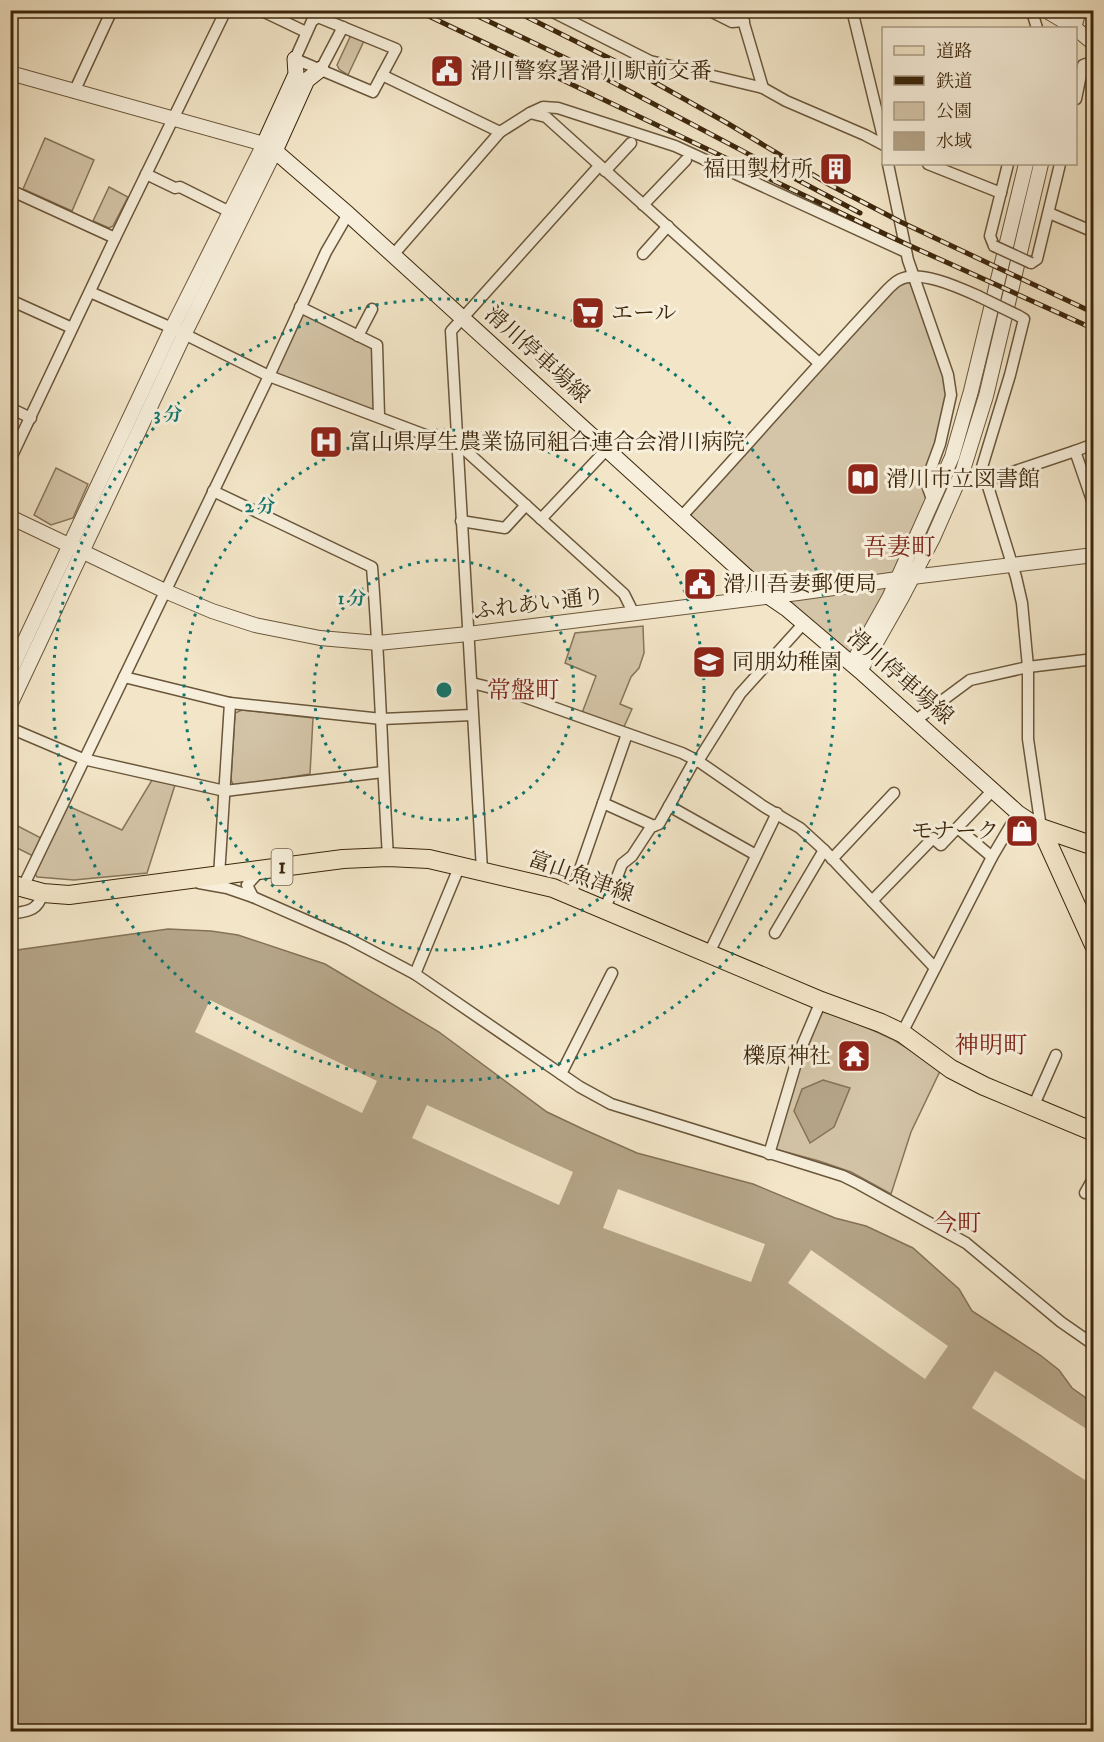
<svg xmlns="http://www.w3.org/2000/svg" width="1104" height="1742" font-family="'IM FELL DW Pica','Noto Serif JP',serif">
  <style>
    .green { fill: #d4c5a8; stroke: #88765a; stroke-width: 1.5 }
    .water { fill: #b5a588; stroke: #857256; stroke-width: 1.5 }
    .pier { fill: #f3e6c8 }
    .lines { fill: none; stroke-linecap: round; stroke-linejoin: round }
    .minor-casing { stroke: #6a563a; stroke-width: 13 }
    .tertiary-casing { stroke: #6a563a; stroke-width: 16 }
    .secondary-casing { stroke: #3c260b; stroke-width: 17 }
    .primary-casing { stroke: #3c260b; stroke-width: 20 }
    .minor { stroke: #f7efdb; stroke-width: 10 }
    .tertiary { stroke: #f7efdb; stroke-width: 14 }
    .secondary { stroke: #f7efdb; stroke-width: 15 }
    .primary { stroke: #f3e6c8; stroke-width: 18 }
    .rail-casing { stroke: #3c260b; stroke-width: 5 }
    .rail { stroke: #f7efdb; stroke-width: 3; stroke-dasharray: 9; stroke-linecap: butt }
    .minor-bridge-casing { stroke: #6a563a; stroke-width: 13; stroke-linecap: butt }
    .minor-bridge { stroke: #f7efdb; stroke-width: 10 }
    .ring { fill: none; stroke: #0f766e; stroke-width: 3; stroke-dasharray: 3 6 }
    .labels { text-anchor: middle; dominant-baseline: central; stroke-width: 6; stroke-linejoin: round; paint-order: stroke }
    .shield { fill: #f7efdb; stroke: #746249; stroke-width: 1.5 }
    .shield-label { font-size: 21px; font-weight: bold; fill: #3c260b }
    .poi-label { font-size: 22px; fill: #3c260b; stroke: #f7efdb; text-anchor: start }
    .street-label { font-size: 22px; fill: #3c260b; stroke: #f7efdb }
    .neighbourhood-label { font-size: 24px; fill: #7a1f14; stroke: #f7efdb }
    .centre { fill: #0f766e; stroke: #f7efdb; stroke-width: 3 }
    .ring-label { font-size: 18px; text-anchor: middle; font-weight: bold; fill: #0f766e; stroke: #f7efdb; stroke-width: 6; stroke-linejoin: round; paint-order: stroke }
  </style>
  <rect width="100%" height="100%" fill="#f3e6c8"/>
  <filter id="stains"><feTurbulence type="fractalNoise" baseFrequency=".00333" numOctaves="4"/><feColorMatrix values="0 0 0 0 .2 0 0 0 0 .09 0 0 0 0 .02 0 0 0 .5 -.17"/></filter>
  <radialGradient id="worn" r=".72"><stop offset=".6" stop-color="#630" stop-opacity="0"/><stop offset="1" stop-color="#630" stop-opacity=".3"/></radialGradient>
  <!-- green -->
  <g class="green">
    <polygon points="352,36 364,41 348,75 339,69 337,65 350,37"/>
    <polygon points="45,138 94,160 72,211 23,189"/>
    <polygon points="109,187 128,197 113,226 109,228 93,221"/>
    <polygon points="913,276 951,395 926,482 933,502 852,664 682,516 888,289"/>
    <polygon points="299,309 375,345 379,416 269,376"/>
    <polygon points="56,468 88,484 73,518 51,525 34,515"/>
    <polygon points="643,626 644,653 639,668 631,677 620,704 632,709 623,729 582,713 596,676 565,663 575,633"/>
    <polygon points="242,710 313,718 310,774 234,786 231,780 235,713"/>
    <polygon points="152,780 175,785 147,873 74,880 37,877 35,873 68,806 122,830"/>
    <polygon points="10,822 41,838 33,856 11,845"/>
    <polygon points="823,1007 894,1040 941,1069 911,1132 891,1194 851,1172 819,1161 775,1149 803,1053"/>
  </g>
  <!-- water -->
  <g class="water">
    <polygon points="168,929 211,931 238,935 325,964 439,1032 547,1112 585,1130 637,1153 753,1184 835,1218 866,1226 913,1248 959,1289 972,1311 1040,1355 1059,1370 1072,1388 1093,1403 1093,1731 11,1731 10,951"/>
    <polygon points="823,1080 850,1088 834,1127 810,1143 794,1111 802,1089"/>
  </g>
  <!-- pier -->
  <g class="pier">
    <polygon points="210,1000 377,1081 362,1113 195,1032"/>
    <polygon points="427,1105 573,1172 559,1205 412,1138"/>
    <polygon points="618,1189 765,1244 751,1282 603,1228"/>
    <polygon points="811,1250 948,1346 925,1379 788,1283"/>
    <polygon points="995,1371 1093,1433 1093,1466 1085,1480 972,1408"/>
  </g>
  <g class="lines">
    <!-- minor casing -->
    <g class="minor-casing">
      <g id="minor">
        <polyline points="260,10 306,32"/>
        <polyline points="549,10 650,61 763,88 786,101 865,135 884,145"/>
        <polyline points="708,10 732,22 744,21"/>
        <polyline points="740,10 763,88"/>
        <polyline points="852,10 884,141"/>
        <polyline points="1034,10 1033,15 1037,28"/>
        <polygon points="318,17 396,49 373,92 295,59 312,21"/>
        <polyline points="321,69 343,27"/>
        <polyline points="382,75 500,132"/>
        <polyline points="74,92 112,10"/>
        <polyline points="1076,99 1083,65 1094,61"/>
        <polyline points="530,113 543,107 558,108 675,146 906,252"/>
        <polyline points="888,164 908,260 948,375 951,395 940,444 926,482 933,502"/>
        <polyline points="928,164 1001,193"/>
        <polyline points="605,171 631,143"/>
        <polyline points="146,174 175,188 180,187 230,212"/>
        <polyline points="10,190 115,238"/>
        <polyline points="643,205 686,160"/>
        <polyline points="1049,213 1094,232"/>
        <polyline points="994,246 990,236 1008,164"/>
        <polyline points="643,254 668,226"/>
        <polyline points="393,255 500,132 530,113 546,117 819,363"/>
        <polyline points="1031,263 1037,259 1060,164"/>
        <polyline points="90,292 172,328 269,376 465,450 624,594 634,614"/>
        <polyline points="10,300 72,328"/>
        <polyline points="300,307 377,345 379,416"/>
        <polyline points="1019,316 1024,319 1010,375 982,467 1016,577 1022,603 1028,667 1028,739 1041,828"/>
        <polyline points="358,336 372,309"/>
        <polyline points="10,408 31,418"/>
        <polyline points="1075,451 1094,444"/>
        <polyline points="10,460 115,238 226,10"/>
        <polyline points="986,481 1075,451 1094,506"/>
        <path d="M213,491l159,76c8,97 10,193 16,290"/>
        <path d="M682,516c69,-75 136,-152 206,-227 3,-3 7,-7 11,-9 20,-11 59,7 79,16"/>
        <polyline points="541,519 607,449"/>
        <polyline points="461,521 505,528 526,505"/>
        <polyline points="124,677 230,703 382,719 472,715"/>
        <polyline points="472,683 516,694 682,753 698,761 763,806 800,828 824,850 935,968"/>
        <polyline points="916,720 970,680 1028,667 1094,659"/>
        <polyline points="10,728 83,759 225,791 383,772"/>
        <polyline points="603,803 654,826"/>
        <polyline points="669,806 756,855"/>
        <polyline points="960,830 992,857"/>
        <polyline points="832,859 894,793"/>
        <polyline points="482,870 451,331 599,166"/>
        <polyline points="219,876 230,703"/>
        <polyline points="199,883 227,888 253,897 247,885 261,870"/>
        <polyline points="22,889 269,376 326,252 348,214"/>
        <polyline points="571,895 627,734"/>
        <polyline points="253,897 349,939 415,974 580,1087 611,1104 808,1165 843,1176 859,1184 966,1243 1061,1322 1094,1345"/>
        <polyline points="872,901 933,838 941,845 993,790"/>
        <polyline points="605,909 622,864 632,856 651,827 659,824 693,763 698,761 740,694 804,623"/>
        <path d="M10,914c18,-3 27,-2 33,-21"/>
        <polyline points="775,933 824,850"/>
        <polyline points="709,953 777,813"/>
        <polyline points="415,974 460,865"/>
        <polyline points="902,1033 992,857 1018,813"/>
        <polyline points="561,1074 612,973"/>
        <polyline points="1033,1107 1056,1055"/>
        <polyline points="769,1154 799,1053 821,1001"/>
        <polyline points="1085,1193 1094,1177"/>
      </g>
    </g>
    <!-- tertiary casing -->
    <g class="tertiary-casing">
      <g id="tertiary">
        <polyline points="1045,10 1075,28 1094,44"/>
        <polyline points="1074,28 1079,10"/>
        <polyline points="10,73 264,144 172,328 10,672"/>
        <polyline points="10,517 165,591 212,611 255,625 320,638 378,643 468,634 798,593 912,577 1094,555"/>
        <polyline points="852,664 889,598 952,457 971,391 1026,164"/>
        <polyline points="860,671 902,597 933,538 963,470 986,396 1041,164"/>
        <polyline points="10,705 184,335 275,151"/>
      </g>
    </g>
    <!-- secondary casing -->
    <g class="secondary-casing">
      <g id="secondary">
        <polyline points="295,59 296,74 264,144 275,151 348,214 768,596 787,609 860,671 1018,813 1041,828"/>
        <polyline points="275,151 307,80 321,69"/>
      </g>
    </g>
    <!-- primary casing -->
    <g class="primary-casing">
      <g id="primary">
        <polyline points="1041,828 1094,945"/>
        <polyline points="1041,828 1094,846"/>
        <polyline points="10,884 43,893 69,895 343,859 388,857 429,859 553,888 821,1001 881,1023 902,1033 951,1069 984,1086 1094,1132"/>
      </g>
    </g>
    <!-- minor -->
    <use href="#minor" class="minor"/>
    <!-- tertiary -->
    <use href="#tertiary" class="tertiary"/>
    <!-- secondary -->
    <use href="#secondary" class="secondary"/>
    <!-- primary -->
    <use href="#primary" class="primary"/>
    <!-- rail casing -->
    <g class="rail-casing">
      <g id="rail">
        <polyline points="416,10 904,243 1094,329"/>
        <polyline points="465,10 580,65 860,213"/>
        <polyline points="513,10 629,68 727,123 830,185 901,222 1094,313"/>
      </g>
    </g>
    <!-- rail -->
    <use href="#rail" class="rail"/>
    <!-- minor-bridge casing -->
    <g class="minor-bridge-casing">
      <g id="minor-bridge">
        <polyline points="994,246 1031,263"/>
        <polyline points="978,296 1019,316"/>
      </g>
    </g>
    <!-- minor-bridge -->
    <use href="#minor-bridge" class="minor-bridge"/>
  </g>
  <!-- distance rings -->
  <g class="ring">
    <circle cx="444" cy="690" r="130"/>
    <circle cx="444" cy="690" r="260"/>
    <circle cx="444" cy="690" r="391"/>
  </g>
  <!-- icons -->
  <defs>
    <g id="civic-square" transform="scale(1.725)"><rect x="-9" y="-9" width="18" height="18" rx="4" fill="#8f2418" stroke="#f7efdb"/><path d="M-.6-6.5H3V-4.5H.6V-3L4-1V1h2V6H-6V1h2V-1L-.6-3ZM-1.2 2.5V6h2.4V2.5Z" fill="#fff"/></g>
    <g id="building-square" transform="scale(1.725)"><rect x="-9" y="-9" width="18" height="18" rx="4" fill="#8f2418" stroke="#f7efdb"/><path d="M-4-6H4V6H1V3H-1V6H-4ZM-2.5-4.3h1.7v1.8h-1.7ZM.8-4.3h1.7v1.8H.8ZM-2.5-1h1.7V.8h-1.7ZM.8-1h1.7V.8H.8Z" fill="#fff"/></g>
    <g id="supermarket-square" transform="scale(1.725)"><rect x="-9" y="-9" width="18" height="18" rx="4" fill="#8f2418" stroke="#f7efdb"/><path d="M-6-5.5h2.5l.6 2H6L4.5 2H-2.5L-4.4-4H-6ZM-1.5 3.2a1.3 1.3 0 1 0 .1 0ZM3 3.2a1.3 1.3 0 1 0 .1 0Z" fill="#fff"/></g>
    <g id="hospital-square" transform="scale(1.725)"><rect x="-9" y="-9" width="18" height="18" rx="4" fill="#8f2418" stroke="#f7efdb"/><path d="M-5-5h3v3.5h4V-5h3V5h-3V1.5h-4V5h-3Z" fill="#fff"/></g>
    <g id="library-square" transform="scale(1.725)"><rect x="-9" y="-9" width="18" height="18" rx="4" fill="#8f2418" stroke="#f7efdb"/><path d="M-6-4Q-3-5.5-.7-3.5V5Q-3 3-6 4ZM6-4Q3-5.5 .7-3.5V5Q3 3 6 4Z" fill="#fff"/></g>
    <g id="school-square" transform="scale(1.725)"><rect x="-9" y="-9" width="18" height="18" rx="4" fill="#8f2418" stroke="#f7efdb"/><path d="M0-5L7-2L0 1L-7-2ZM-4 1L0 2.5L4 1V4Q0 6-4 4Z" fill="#fff"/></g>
    <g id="shop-square" transform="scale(1.725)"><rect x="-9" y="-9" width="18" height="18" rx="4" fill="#8f2418" stroke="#f7efdb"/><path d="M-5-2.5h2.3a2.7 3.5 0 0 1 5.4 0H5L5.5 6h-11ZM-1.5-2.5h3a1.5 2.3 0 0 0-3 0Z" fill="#fff"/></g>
    <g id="temple-square" transform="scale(1.725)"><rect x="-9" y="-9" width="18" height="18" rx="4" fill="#8f2418" stroke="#f7efdb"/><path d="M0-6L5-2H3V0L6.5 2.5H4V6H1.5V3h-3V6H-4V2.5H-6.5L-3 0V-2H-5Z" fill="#fff"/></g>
  </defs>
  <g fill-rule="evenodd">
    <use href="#civic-square" x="447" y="71"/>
    <use href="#building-square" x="836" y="169"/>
    <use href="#supermarket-square" x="588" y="313"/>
    <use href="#hospital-square" x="326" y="442"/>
    <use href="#library-square" x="863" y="479"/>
    <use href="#civic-square" x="700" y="584"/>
    <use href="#school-square" x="709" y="662"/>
    <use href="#shop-square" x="1022" y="831"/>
    <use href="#temple-square" x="854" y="1056"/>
  </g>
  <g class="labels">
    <!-- shield labels -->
    <rect class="shield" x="271.5" y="849" width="21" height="36" rx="4.5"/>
    <g class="shield-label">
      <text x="282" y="867">1</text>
    </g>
    <!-- poi labels -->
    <g class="poi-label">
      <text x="470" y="71">滑川警察署滑川駅前交番</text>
      <text x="813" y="169" text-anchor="end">福田製材所</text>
      <text x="611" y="313">エール</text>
      <text x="349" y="442">富山県厚生農業協同組合連合会滑川病院</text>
      <text x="886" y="479">滑川市立図書館</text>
      <text x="723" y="584">滑川吾妻郵便局</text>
      <text x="732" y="662">同朋幼稚園</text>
      <text x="999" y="831" text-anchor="end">モナーク</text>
      <text x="831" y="1056" text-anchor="end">櫟原神社</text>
    </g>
    <!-- street labels -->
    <g class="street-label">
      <text transform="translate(537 355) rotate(42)">滑川停車場線</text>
      <text transform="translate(539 604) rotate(-7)">ふれあい通り</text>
      <text transform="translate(900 677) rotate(41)">滑川停車場線</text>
      <text transform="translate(581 877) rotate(20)">富山魚津線</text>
    </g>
    <!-- neighbourhood labels -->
    <g class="neighbourhood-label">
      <text x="899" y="548">吾妻町</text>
      <text x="523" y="691">常盤町</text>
      <text x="991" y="1046">神明町</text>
      <text x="957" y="1224">今町</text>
    </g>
  </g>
  <circle cx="444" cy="690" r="9" class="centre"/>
  <g class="ring-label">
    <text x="168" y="420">3 分</text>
    <text x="260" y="512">2 分</text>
    <text x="352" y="604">1 分</text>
  </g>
  <!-- margin -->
  <rect width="1104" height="1742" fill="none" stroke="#f3e6c8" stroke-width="36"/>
  <rect x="12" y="12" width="1080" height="1718" fill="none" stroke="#3c260b" stroke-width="3"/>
  <rect x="18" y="18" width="1068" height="1706" fill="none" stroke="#3c260b" stroke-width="1.5"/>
  <!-- legend -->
  <rect x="882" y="27" width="195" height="138" fill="#f7efdb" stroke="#ac9f88" stroke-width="1.5"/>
  <rect x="894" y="46" width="30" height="9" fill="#f3e6c8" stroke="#ac9f88" stroke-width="1.5"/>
  <text x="936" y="57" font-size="18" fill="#3c260b">道路</text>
  <rect x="894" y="76" width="30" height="9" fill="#3c260b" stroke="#ac9f88" stroke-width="1.5"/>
  <text x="936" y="87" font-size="18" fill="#3c260b">鉄道</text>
  <rect x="894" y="102" width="30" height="18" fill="#d4c5a8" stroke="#ac9f88" stroke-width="1.5"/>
  <text x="936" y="117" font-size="18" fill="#3c260b">公園</text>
  <rect x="894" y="132" width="30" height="18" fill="#b5a588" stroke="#ac9f88" stroke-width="1.5"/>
  <text x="936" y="147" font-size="18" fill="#3c260b">水域</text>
  <rect width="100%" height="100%" filter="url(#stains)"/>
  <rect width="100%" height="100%" fill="url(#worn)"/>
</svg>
